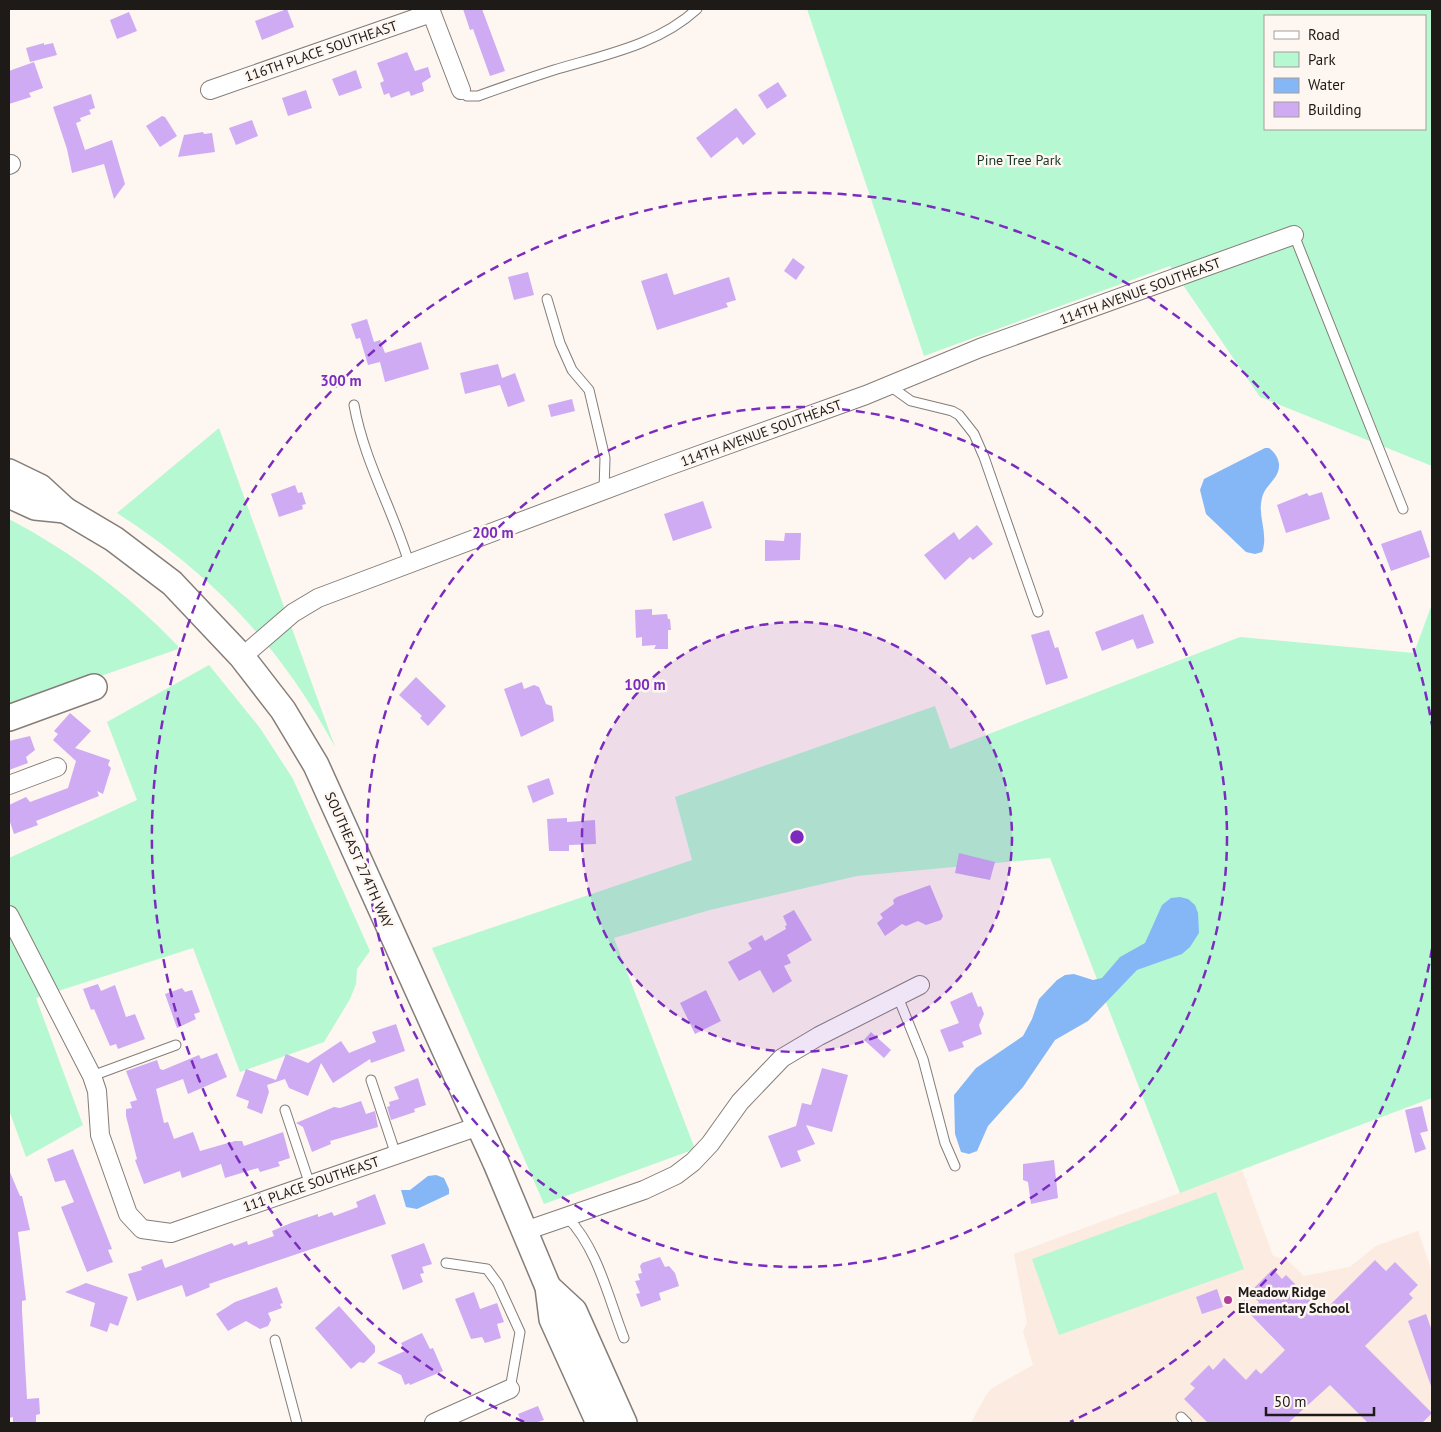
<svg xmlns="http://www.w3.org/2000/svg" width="1441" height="1432" font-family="'PT Sans',sans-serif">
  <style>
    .built { fill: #fbebe0 }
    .green { fill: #b6f8d1; fill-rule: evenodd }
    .water { fill: #85b7f6 }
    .building { fill: #cfabf3 }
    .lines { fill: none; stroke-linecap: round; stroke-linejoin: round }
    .lane-casing { stroke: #857d78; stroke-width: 11 }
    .street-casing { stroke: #857d78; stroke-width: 20 }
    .secondary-casing { stroke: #857d78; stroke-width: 28 }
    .lane { stroke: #fff; stroke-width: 9 }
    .street { stroke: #fff; stroke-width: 18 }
    .secondary { stroke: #fff; stroke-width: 25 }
    .ring { fill: none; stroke: #7b2cbf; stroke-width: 2.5; stroke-dasharray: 9 6 }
    .poi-dot { fill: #b13f99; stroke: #fef6f0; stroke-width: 2 }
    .labels { text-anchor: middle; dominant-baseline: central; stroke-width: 5; stroke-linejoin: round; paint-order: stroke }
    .street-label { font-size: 14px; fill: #1d1a18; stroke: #fef6f0 }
    .park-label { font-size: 14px; fill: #133825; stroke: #fef6f0 }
    .poi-label { font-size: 14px; font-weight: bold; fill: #1d1a18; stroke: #fef6f0; text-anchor: start }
    .centre { fill: #7b2cbf; stroke: #fef6f0; stroke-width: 2.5 }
    .ring-label { font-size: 15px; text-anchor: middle; font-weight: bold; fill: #7b2cbf; stroke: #fef6f0; stroke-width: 5; stroke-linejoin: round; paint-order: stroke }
  </style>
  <rect width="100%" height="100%" fill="#fef6f0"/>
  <!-- built -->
  <polygon class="built" points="1242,1170 1273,1256 1287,1260 1304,1276 1350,1267 1376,1246 1418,1231 1432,1272 1432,1423 971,1423 985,1397 991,1389 1033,1365 1023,1331 1027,1323 1014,1254"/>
  <!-- green -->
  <g class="green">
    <path d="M807,9h625v457l-172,-69 -90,-131 -246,90zM1265,16h160v113h-160z"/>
    <path d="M219,428l116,319c-54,-100 -122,-172 -218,-234z"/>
    <path d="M9,519c64,34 119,75 169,127v3l-169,59z"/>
    <polygon points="1432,604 1432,1098 1180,1193 1050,858 857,876 710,910 614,938 695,1149 544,1204 432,948 692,860 675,797 935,706 950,749 1240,637 1414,653"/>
    <polygon points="209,665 260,728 293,779 370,951 357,969 356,984 350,999 324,1042 240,1072 193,948 36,998 83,1125 26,1157 9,1110 9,858 137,800 107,722"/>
    <polygon points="1216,1192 1244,1269 1059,1335 1032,1259"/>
  </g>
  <!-- water -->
  <g class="water">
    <path d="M1265,448h4c5,4 9,9 10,16 1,15 -14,20 -17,34 -5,18 7,36 0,54l-7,2 -9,-2 -40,-38 -6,-24 4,-11z"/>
    <polygon points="1180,897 1188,899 1195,905 1198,913 1199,933 1190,947 1182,954 1137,970 1088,1021 1055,1040 1023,1087 988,1126 977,1151 969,1154 961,1152 955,1134 954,1095 976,1068 1023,1036 1032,1019 1039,999 1057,980 1065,975 1074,974 1093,980 1102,978 1120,957 1145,943 1162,905 1171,898"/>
    <polygon points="436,1175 444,1178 449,1189 449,1194 417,1209 406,1207 401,1190 410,1190 428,1176"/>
  </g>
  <!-- building -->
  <g class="building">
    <polygon points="287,9 294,27 262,40 255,21"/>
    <polygon points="463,9 482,9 505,71 490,76 473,29 470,30"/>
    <polygon points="129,12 137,31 117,39 110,20"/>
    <polygon points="44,43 44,45 53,43 57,55 30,62 26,48"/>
    <polygon points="407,52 415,71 428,67 431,77 422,83 424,91 411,96 409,91 391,98 389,93 384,95 380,83 384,81 377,63"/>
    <polygon points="34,62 43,88 29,93 31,97 9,104 9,71"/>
    <polygon points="356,70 362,88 339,96 332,79"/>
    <polygon points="778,82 787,96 767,109 758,95"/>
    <polygon points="306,90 312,108 288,116 282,98"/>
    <polygon points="91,94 95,108 89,110 91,114 80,118 81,121 76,123 85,150 112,140 125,184 114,199 104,164 72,173 67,149 53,107"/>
    <polygon points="736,108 756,134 743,145 737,137 711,158 696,138"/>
    <polygon points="162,116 165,117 177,136 160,147 146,126"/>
    <polygon points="252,120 258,136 236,145 229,128"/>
    <polygon points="203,132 204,134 212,133 215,152 178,157 184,135"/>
    <polygon points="793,258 805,267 796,280 784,271"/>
    <polygon points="528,272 534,295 514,300 508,277"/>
    <polygon points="667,273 674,295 729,277 736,300 726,303 728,307 657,330 641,281"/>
    <polygon points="367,319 374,342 380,340 385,353 421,342 429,369 385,382 380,362 368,365 360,338 356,339 351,324"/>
    <polygon points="498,364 502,378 515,373 525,401 508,407 500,385 465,394 460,373"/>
    <polygon points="572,399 575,411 551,417 548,405"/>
    <polygon points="295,485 298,493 302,492 306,504 302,505 303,509 279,517 271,494"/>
    <polygon points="1322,492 1330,519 1286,533 1277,505 1307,493 1309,496"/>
    <polygon points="703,501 712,528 673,541 664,514"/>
    <polygon points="977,525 993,544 973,560 970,557 945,580 924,555 954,532 959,540"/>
    <polygon points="1421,530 1430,557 1391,571 1381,544"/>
    <polygon points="785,533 801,533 800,560 765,561 765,540 784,541"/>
    <polygon points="652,609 652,615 667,614 668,619 670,619 671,630 668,630 668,649 654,649 656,645 642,646 642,637 636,638 635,610"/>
    <polygon points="1143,614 1154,643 1137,649 1133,639 1102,651 1095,632"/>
    <polygon points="1049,630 1055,648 1058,647 1068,678 1046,685 1031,635"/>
    <polygon points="416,677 446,706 428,726 420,718 422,716 399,695"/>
    <polygon points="522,682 524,689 534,685 539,687 546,704 552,706 554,721 521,737 504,689"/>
    <polygon points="70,713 91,731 75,748 110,760 108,765 111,768 103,794 97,791 99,796 36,821 38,825 14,834 9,819 9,805 26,797 30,802 68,788 76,761 53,740 58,734 54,731"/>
    <polygon points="30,736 35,750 26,757 28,763 9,770 9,741"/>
    <polygon points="549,778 554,794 533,803 527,786"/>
    <polygon points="567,818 567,822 595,820 596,844 569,845 569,851 549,851 547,819"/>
    <polygon points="959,853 995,862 990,880 955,873"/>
    <polygon points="930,885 943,916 941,920 926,925 918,921 906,926 902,924 885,936 877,923 883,918 880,914 894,904 893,900 897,897"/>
    <polygon points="794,910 812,940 787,955 791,963 784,966 792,981 773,993 760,970 739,981 728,962 752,949 748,943 762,935 765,941 786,929 785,926 787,925 783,916"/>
    <polygon points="98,984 101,991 115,985 126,1017 135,1014 145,1039 118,1049 116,1044 110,1046 94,1009 91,1010 83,989"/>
    <polygon points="182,988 185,992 192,990 200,1012 194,1014 196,1019 177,1028 165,994"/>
    <polygon points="706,990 721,1021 695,1034 680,1003"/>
    <polygon points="972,992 978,1007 981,1006 984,1014 979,1025 982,1034 962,1042 964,1047 949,1052 940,1030 959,1023 950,1002"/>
    <polygon points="396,1024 405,1051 371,1063 370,1059 333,1083 321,1063 308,1096 289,1088 285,1079 267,1085 269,1092 262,1114 247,1108 249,1101 236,1096 246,1069 276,1080 286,1054 308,1063 341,1041 349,1053 376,1042 372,1032"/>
    <polygon points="871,1032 891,1050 884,1058 864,1040"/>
    <polygon points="217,1053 227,1077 188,1094 183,1079 156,1089 164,1123 168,1122 174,1139 193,1132 200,1151 235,1141 242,1141 244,1146 283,1132 290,1158 278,1162 280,1166 260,1172 258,1168 225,1178 221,1164 182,1178 180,1171 144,1184 135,1160 137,1159 126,1116 126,1109 132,1108 130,1102 137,1100 126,1071 157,1060 160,1069 163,1070 199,1055 201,1059"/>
    <polygon points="822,1068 848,1075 832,1132 806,1125 815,1144 797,1151 801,1161 781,1168 768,1136 796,1126 802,1103 811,1105"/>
    <polygon points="418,1078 426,1105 414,1109 415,1112 391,1120 387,1107 390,1106 389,1102 399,1099 394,1087"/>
    <polygon points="361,1101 366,1114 375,1111 378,1127 330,1141 331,1144 312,1152 303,1127 296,1123 334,1107 340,1108"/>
    <polygon points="1422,1106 1428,1131 1420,1133 1426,1149 1415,1153 1405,1110"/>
    <polygon points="73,1149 112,1249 108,1250 113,1262 87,1272 61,1207 74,1202 65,1180 55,1182 47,1159"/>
    <polygon points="1054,1160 1058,1198 1031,1204 1028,1182 1023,1180 1023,1164"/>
    <polygon points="9,1170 20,1196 22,1196 30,1230 18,1232 26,1300 22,1301 22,1310 27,1399 39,1398 40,1414 36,1415 36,1423 13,1423 13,1417 9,1418"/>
    <polygon points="375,1194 386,1224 241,1273 209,1284 210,1287 186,1297 182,1285 137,1301 128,1274 142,1270 141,1267 162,1259 165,1268 232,1243 234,1246 247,1241 248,1245 274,1236 272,1231 291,1223 318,1214 318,1217 332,1212 334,1216 358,1207 356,1202"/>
    <polygon points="424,1243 432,1264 422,1267 424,1273 420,1274 423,1282 403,1290 391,1255"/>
    <polygon points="660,1257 665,1267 669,1266 675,1273 679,1286 659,1293 661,1300 641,1307 636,1294 640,1293 635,1281 640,1280 638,1274 642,1273 640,1266 642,1263"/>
    <polygon points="1375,1260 1386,1271 1395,1262 1418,1285 1409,1294 1413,1298 1365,1346 1432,1413 1422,1423 1368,1423 1330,1385 1288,1423 1208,1423 1184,1399 1195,1388 1190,1384 1209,1365 1213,1370 1224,1358 1246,1380 1256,1369 1261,1374 1285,1350 1249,1313 1259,1302 1249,1293 1273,1269 1282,1279 1286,1275 1323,1312"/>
    <polygon points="86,1283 128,1297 118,1326 110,1323 107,1332 90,1326 95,1303 65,1292"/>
    <polygon points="277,1287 283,1303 280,1304 282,1308 268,1313 271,1320 268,1326 260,1329 246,1321 228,1331 216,1314 235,1302"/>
    <polygon points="1217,1289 1223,1307 1202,1314 1196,1297"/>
    <polygon points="474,1292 480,1309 497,1303 504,1322 497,1324 501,1338 485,1343 482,1337 471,1339 455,1299"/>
    <polygon points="339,1306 375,1346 375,1352 364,1363 359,1362 351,1369 315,1328"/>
    <polygon points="1426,1314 1432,1331 1431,1386 1408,1321"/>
    <polygon points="422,1333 430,1349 433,1348 443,1371 410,1385 409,1383 405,1385 401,1375 377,1363 405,1351 401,1343"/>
    <polygon points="538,1406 544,1420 535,1423 522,1423 518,1414"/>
  </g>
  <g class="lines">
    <!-- lane casing -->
    <g class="lane-casing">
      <g id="lane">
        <path d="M461,90l6,6h11c25,-9 51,-18 76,-26 50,-15 104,-25 143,-61"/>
        <polyline points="1294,235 1403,509"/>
        <polyline points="547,299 560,343 572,370 589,390 605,458 604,490"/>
        <polyline points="890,386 911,401 952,411 959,415 974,434 984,457 1038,612"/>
        <path d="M354,405c10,56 39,105 55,158"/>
        <polyline points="898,997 923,1059 945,1143 955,1166"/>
        <polyline points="92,1076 176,1045"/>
        <polyline points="371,1080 396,1155"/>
        <polyline points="285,1110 310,1185"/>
        <path d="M567,1217c31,32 41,80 57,121"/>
        <polyline points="446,1263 487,1269 498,1284 520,1332 510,1389"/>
        <polyline points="275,1340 297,1423"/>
        <polyline points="1181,1417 1187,1423"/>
      </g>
    </g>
    <!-- street casing -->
    <g class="street-casing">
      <g id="street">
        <polyline points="430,9 461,90"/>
        <polyline points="210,90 431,13"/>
        <polyline points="9,165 11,164"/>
        <polyline points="242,657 293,613 318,598 663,468 866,395 980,348 1294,235"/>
        <polyline points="9,785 57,767"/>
        <polyline points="9,915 92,1076 97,1091 100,1135 128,1214 142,1229 171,1233 479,1126"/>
        <polyline points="525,1231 644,1190 676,1175 693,1162 710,1144 740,1102 782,1058 819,1036 920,985"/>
        <polyline points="434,1423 510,1389"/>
      </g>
    </g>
    <!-- secondary casing -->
    <g class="secondary-casing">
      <g id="secondary">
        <polyline points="9,472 40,487 65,510 114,539 172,583 242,657 283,710 316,765 496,1163 548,1287 552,1319 599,1423"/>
        <polyline points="9,495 35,507 65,510"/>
        <polyline points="9,718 94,687"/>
        <polyline points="548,1287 574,1311 624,1423"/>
      </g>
    </g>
    <!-- lane -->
    <use href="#lane" class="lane"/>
    <!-- street -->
    <use href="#street" class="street"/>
    <!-- secondary -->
    <use href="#secondary" class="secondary"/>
  </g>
  <!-- distance rings -->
  <circle cx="797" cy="837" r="215" fill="#7b2cbf" fill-opacity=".12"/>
  <g class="ring">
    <circle cx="797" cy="837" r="215"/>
    <circle cx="797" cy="837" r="430"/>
    <path d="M1432 949A645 645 0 0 1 1070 1422M524 1422A645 645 0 1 1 1432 725"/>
  </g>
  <!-- markers -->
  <circle class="poi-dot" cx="1228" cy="1300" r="5"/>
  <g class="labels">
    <!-- street labels -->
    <g class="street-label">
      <text transform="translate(321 51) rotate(-19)">116TH PLACE SOUTHEAST</text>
      <text transform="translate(1140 291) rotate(-20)">114TH AVENUE SOUTHEAST</text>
      <text transform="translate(761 433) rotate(-20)">114TH AVENUE SOUTHEAST</text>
      <text transform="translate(359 860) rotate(66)">SOUTHEAST 274TH WAY</text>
      <text transform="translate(311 1184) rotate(-19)">111 PLACE SOUTHEAST</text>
    </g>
    <!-- park labels -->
    <g class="park-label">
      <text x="1019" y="160">Pine Tree Park</text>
    </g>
    <!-- poi labels -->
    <g class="poi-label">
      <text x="1238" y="1292">Meadow Ridge<tspan x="1238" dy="16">Elementary School</tspan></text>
    </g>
  </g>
  <circle cx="797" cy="837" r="8" class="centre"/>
  <g class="ring-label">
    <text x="341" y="386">300 m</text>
    <text x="493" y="538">200 m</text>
    <text x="645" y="690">100 m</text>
  </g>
  <!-- border -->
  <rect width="1441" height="1432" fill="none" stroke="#1d1a18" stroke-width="20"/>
  <!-- legend -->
  <rect x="1264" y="15" width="162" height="115" fill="#fef6f0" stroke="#a49e9a"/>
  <rect x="1274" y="31" width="25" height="8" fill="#ffffff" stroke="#a49e9a"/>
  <text x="1308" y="40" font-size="15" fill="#1d1a18">Road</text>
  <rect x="1274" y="52" width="25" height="15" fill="#b6f8d1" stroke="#a49e9a"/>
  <text x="1308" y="65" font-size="15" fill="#1d1a18">Park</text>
  <rect x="1274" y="78" width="25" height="15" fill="#85b7f6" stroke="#a49e9a"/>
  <text x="1308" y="90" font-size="15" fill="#1d1a18">Water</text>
  <rect x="1274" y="102" width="25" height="15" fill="#cfabf3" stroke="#a49e9a"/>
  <text x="1308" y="115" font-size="15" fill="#1d1a18">Building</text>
  <!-- scale -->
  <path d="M1266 1407v8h108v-8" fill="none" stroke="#1d1a18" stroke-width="2.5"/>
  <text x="1274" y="1407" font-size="15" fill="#1d1a18" stroke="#fef6f0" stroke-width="4" paint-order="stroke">50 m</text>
</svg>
